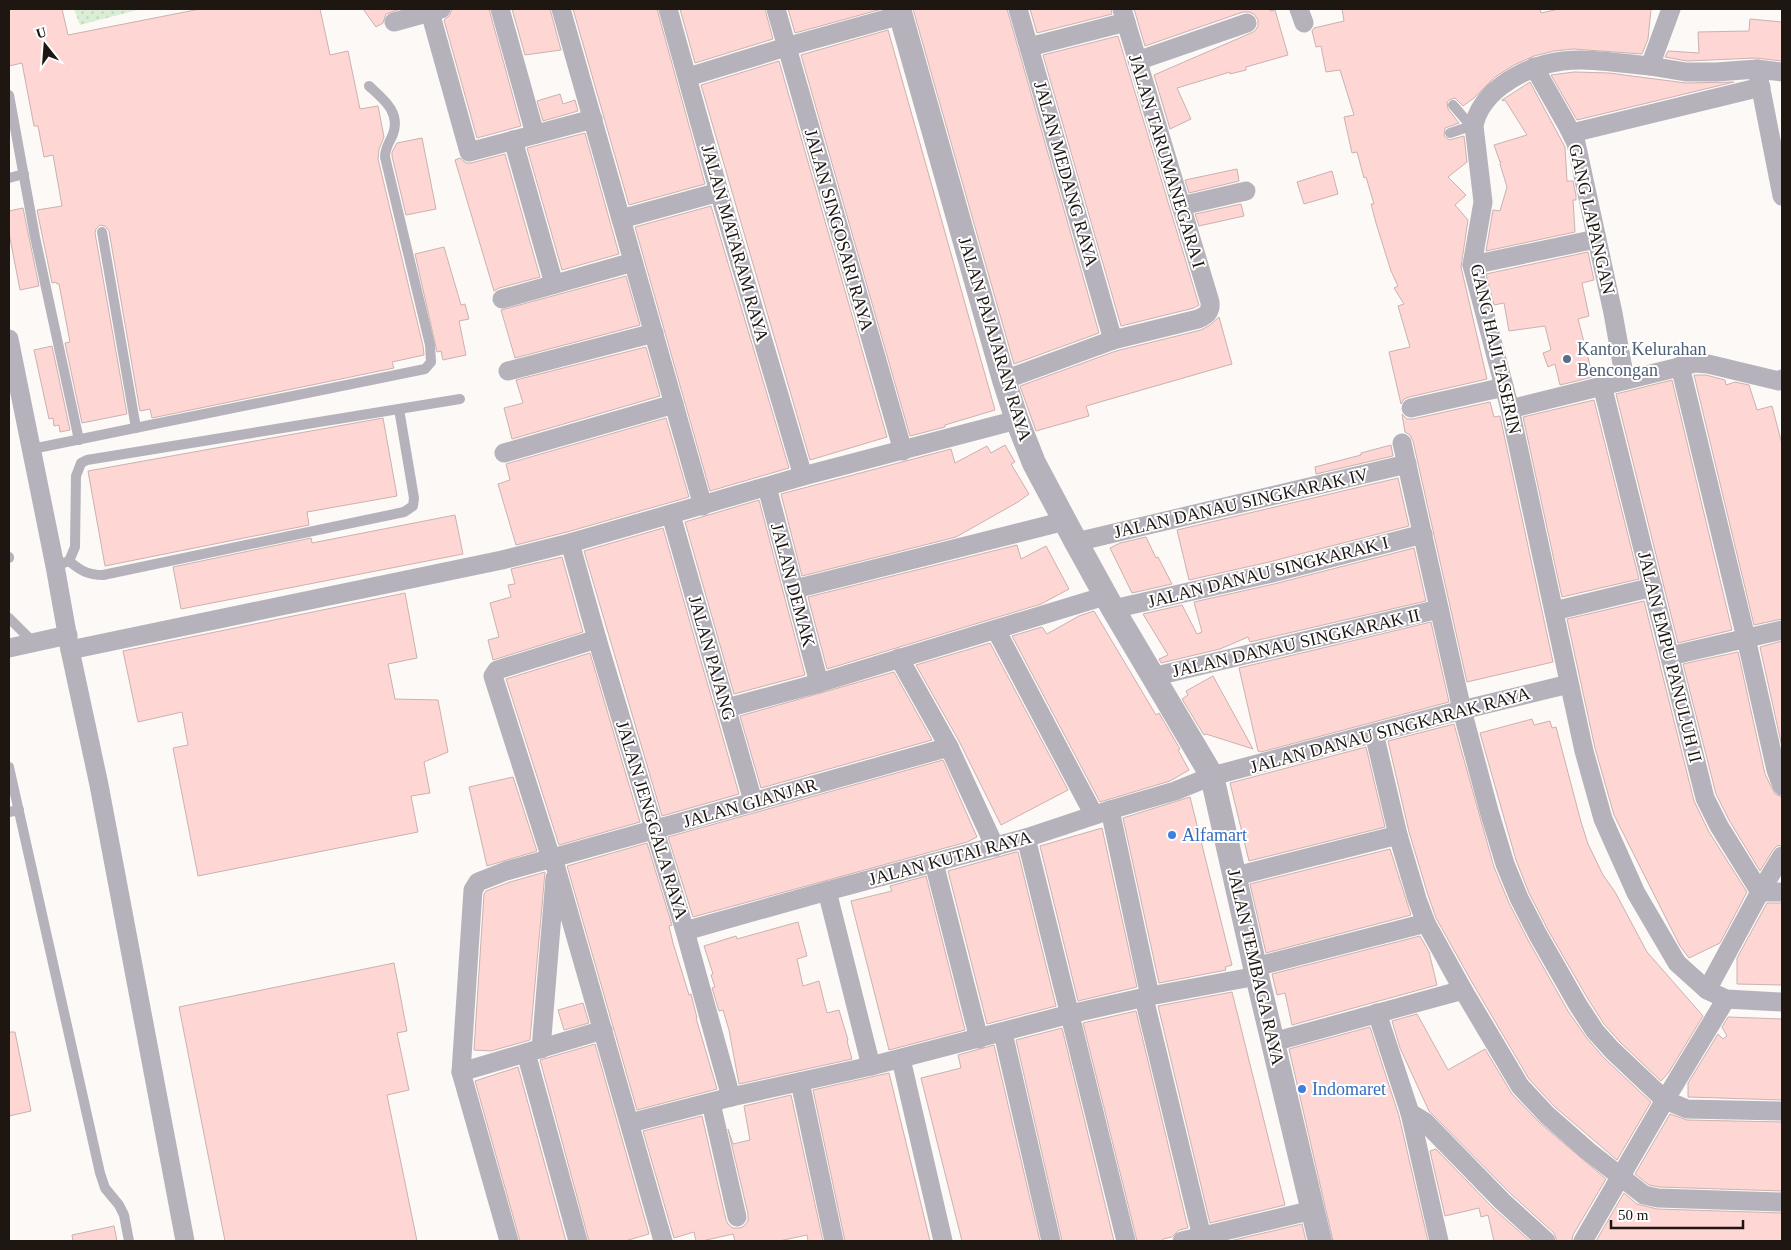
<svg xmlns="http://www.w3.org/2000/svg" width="1791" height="1250" font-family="Georgia,serif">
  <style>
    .grass { fill: url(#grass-dots) }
    .building { fill: #fed6d3; stroke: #cab2b0 }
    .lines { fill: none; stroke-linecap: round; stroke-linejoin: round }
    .service { stroke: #b5b2bb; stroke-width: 10 }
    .minor { stroke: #b5b2bb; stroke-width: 19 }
    .tertiary { stroke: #b5b2bb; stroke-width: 24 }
    .service-dot { fill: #5c6f8a; stroke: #fff; stroke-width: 2 }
    .shop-dot { fill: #3f7fe0; stroke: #fff; stroke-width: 2 }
    .labels { text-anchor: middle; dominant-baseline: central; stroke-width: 4; stroke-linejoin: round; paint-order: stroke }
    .street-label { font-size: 18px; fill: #1d1611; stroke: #fff }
    .service-label { font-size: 18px; fill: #4e5e75; stroke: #fff; text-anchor: start }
    .shop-label { font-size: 18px; fill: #366cbe; stroke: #fff; text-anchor: start }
  </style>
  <defs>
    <pattern id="grass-dots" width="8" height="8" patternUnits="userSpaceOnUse" patternTransform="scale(1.25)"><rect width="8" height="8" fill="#d9eed5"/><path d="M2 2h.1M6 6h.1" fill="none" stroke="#bacbb6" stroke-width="1.8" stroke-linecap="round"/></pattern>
  </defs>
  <rect width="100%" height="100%" fill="#fdf9f6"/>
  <!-- grass -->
  <polygon class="grass" points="74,9 141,9 80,25"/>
  <!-- building -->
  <g class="building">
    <polygon points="9,9 62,9 68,35 200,9 320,9 330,55 348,51 360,109 378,106 384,137 379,149 378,159 423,346 424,355 392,362 394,368 152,418 150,409 140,411 109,231 105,226 100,225 96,229 95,233 127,414 82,423 65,343 70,342 59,284 57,284 56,282 52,283 37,210 62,206 53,155 44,157 38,126 34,126 22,63 9,66"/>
    <polygon points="363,9 400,9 386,14 383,23 376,27"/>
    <polygon points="452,9 489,9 521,126 477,138 444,20 449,16"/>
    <polygon points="512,9 550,9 561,50 525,55"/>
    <polygon points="573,9 657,9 705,184 629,205"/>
    <polygon points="680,9 765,9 773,39 695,63"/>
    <polygon points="788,9 882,9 795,33"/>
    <polygon points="913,9 1007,9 1099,333 1014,364"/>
    <polygon points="1030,9 1111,9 1112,14 1037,33"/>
    <polygon points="1134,9 1270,9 1270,11 1275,10 1288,55 1246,67 1246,70 1230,74 1230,72 1177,88 1191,119 1170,129 1154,75 1251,33 1255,31 1258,26 1258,20 1254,14 1249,12 1243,12 1145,46"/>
    <polygon points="1342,9 1540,9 1541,13 1559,9 1651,9 1648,39 1642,54 1573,49 1554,51 1534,56 1514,65 1495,77 1474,98 1463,106 1455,98 1449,100 1447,102 1448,109 1459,123 1445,128 1444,136 1449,140 1464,136 1467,162 1448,177 1466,195 1455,205 1468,220 1461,267 1487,379 1409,397 1404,399 1401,404 1389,352 1410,347 1398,306 1404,304 1394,288 1398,286 1391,271 1376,223 1371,204 1374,204 1366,177 1364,178 1357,152 1352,153 1344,117 1354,115 1340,70 1326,72 1321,46 1316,47 1312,31 1314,28 1344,21"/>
    <polygon points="1750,19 1782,22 1782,61 1756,58 1687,61 1665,57 1668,51 1699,53 1698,32 1749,31"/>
    <polygon points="888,30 995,410 945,425 945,427 910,436 801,55"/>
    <polygon points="1118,36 1199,305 1194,308 1121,326 1043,55"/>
    <polygon points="779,61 887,437 810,460 701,85"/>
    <polygon points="1574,72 1609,73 1686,83 1734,82 1577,120 1551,75"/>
    <polygon points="1530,82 1565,147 1567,181 1573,181 1576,195 1576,200 1573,200 1575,232 1486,251 1493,210 1500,211 1507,187 1500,164 1501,161 1500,162 1494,145 1527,135 1505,100 1503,101 1502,100"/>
    <polygon points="560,94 563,104 575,100 578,111 543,121 537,101"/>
    <polygon points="585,133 619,254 562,270 527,148"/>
    <polygon points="422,138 436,209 406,215 392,156 392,152 397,143"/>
    <polygon points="505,154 540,277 499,288 494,291 455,160 460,158 466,163 471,163"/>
    <polygon points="1237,169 1239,181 1189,193 1185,180"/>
    <polygon points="1332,171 1338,194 1304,204 1297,182"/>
    <polygon points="1241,204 1244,216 1199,226 1195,214"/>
    <polygon points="711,206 789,468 710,491 635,227"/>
    <polygon points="23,208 39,286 20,290 9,233 9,211"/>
    <polygon points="444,247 461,305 465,304 469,319 459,321 466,355 443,360 441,351 437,352 415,254"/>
    <polygon points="1588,252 1594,280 1582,283 1589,316 1578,319 1593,377 1560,385 1555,364 1548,367 1543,353 1551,350 1545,326 1509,331 1504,303 1494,305 1486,274"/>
    <polygon points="626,276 640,325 515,358 501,310"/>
    <polygon points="1219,317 1232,364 1086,406 1089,416 1036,431 1020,386 1116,351 1201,330 1210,325"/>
    <polygon points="52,346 70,430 60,432 59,425 54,426 53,418 49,419 34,350"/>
    <polygon points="646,347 660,396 512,439 504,408 523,403 516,380"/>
    <polygon points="1694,375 1706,375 1725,380 1726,385 1735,382 1749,385 1757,410 1772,406 1782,444 1782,619 1754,625"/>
    <polygon points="1672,380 1732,630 1678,643 1616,394"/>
    <polygon points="1594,400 1639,579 1562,597 1523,417"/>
    <polygon points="1490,402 1494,417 1500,416 1553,662 1467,682 1413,441 1410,435 1405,432 1402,414 1407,419 1413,419"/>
    <polygon points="383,418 397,496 307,512 309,525 105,566 88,471"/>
    <polygon points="666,418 689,497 567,532 516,545 498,484 510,480 506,464"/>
    <polygon points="1005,445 1015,462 1011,464 1029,494 1018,502 956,537 802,576 781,494 951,449 955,463 987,446 991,453"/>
    <polygon points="1391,445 1393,456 1316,474 1315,467 1361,455 1361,453"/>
    <polygon points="1398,478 1409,526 1269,562 1189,580 1177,530"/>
    <polygon points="759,500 805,675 734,694 685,522"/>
    <polygon points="455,515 463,554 181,609 173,567 311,538 312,543"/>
    <polygon points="663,528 739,794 662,816 584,551"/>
    <polygon points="1146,537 1156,558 1158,557 1172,584 1132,593 1110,548 1120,543"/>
    <polygon points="1017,545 1021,559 1046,546 1069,589 1041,604 827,669 808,597"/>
    <polygon points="1414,548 1426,601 1250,642 1248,637 1220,649 1161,663 1159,659 1168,655 1143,614 1182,605 1197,634 1202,632 1194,602 1274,584"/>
    <polygon points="562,557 583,632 493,660 488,640 499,637 490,603 511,597 508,585 515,584 511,569"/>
    <polygon points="405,593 417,658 388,664 395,699 438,700 448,752 424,762 430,793 411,796 418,832 198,876 173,748 188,745 182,712 138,722 123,651"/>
    <polygon points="1644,601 1694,801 1709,832 1747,892 1720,943 1689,958 1680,946 1614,815 1595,748 1567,619"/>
    <polygon points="1094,611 1156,715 1159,713 1180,749 1178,750 1189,770 1170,781 1100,802 1012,636 1042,627 1047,634 1079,616"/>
    <polygon points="1431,622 1449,702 1261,752 1258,751 1239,668"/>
    <polygon points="1782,641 1782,747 1760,647"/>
    <polygon points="990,643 1068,790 1001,825 959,741 916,665"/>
    <polygon points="1738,652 1765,774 1775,794 1782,797 1782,845 1777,846 1773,850 1760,871 1729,820 1716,794 1683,664"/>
    <polygon points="590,653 640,822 559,845 506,679"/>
    <polygon points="894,672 932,740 761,788 740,716"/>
    <polygon points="1213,676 1253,749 1206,734 1204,735 1182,699 1188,695 1186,691"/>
    <polygon points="1532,719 1534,725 1550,721 1552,728 1556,727 1581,822 1588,844 1603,875 1615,892 1647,952 1703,1016 1669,1072 1661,1081 1620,1042 1604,1024 1588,999 1548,930 1529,893 1516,860 1480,733"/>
    <polygon points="1454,724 1494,867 1509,903 1528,940 1568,1011 1586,1037 1604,1058 1651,1102 1617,1160 1555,1107 1529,1079 1473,984 1436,918 1428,895 1409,832 1388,741"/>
    <polygon points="1366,747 1385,827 1249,861 1230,783"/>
    <polygon points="943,760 977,837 967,842 693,917 668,837"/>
    <polygon points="513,777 537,851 487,866 469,787"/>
    <polygon points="1190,797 1232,965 1225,967 1226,970 1159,983 1123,818"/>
    <polygon points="1102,828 1137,987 1078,1001 1040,846"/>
    <polygon points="647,843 672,925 669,926 673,943 689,995 691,994 697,1018 696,1018 717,1089 637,1110 567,866"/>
    <polygon points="1390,849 1411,915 1266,953 1250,884"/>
    <polygon points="1016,852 1018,852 1056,1006 987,1024 948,871"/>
    <polygon points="545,872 530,1040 491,1051 474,1050 484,894 486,891 510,882"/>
    <polygon points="926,876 965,1030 889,1050 851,901 892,891 890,886"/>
    <polygon points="1767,903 1782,903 1782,985 1737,984 1737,958"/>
    <polygon points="798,922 807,956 797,959 803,986 819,981 827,1013 839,1010 848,1040 847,1041 852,1059 739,1084 729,1030 723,1010 719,1011 712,988 715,987 711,975 713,974 704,946 736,936 737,939"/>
    <polygon points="1420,936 1429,952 1437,985 1292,1025 1285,993 1277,995 1272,974"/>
    <polygon points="394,963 407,1031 397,1033 409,1090 387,1095 417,1241 225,1241 179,1007"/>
    <polygon points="1232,992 1285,1205 1210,1223 1158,1006"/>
    <polygon points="583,1003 589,1023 564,1030 558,1010"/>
    <polygon points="1136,1011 1188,1228 1179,1230 1172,1237 1163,1239 1163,1241 1137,1241 1083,1023"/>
    <polygon points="1417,1014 1448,1070 1485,1049 1512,1094 1540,1123 1606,1179 1573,1235 1572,1241 1557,1241 1554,1233 1510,1193 1429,1111 1400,1048 1392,1021"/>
    <polygon points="1728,1017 1782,1019 1782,1100 1688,1097 1688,1083 1718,1034 1723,1039 1727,1036 1722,1027"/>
    <polygon points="1370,1027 1399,1116 1428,1241 1333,1241 1289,1049"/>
    <polygon points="1062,1028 1114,1241 1062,1241 1016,1040"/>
    <polygon points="9,1032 15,1032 31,1111 9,1116"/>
    <polygon points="595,1044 649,1234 625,1241 589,1241 540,1060"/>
    <polygon points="994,1045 1040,1241 962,1241 921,1078 961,1068 958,1055"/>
    <polygon points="518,1067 566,1241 520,1241 475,1081"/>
    <polygon points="889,1073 930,1241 845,1241 813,1090"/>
    <polygon points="791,1095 823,1241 808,1241 807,1235 779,1241 735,1241 733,1234 702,1241 696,1241 694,1232 674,1238 643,1131 702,1116 726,1220 728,1224 733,1228 740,1228 744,1226 748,1221 748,1214 728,1129 733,1144 750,1140 744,1106"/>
    <polygon points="1670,1114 1687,1120 1782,1122 1782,1191 1659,1187 1649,1185 1635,1174"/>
    <polygon points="1436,1149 1494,1209 1530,1241 1494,1241 1488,1215 1481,1217 1479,1208 1445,1216 1430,1151"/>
    <polygon points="1624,1193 1637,1204 1657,1209 1782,1213 1782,1241 1596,1241"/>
    <polygon points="1302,1224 1306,1241 1230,1241"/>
    <polygon points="114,1226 117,1241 73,1241 72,1235"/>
  </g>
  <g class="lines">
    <!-- service -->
    <g class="service">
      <polyline points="9,95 35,237 79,440"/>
      <polyline points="1453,105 1471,126"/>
      <polyline points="1450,133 1471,126 1474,126"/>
      <polyline points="9,178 24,174"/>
      <polyline points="102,232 136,428"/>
      <path d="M32,449l393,-80 6,-7 -1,-17 -45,-188c0,-10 5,-15 8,-23 8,-22 -10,-35 -24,-48"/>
      <polyline points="9,557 9,558"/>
      <path d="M69,561c12,10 19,14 34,14l301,-63 9,-6 1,-8 -15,-89"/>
      <polyline points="55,566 69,561 75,547 76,476 81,463 87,460 460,399"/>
      <polyline points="9,618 34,643"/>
      <polyline points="9,767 100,1173 105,1188 119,1205 124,1215 129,1241"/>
      <polyline points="9,812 19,810"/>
    </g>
    <!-- minor -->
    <g class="minor">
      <polyline points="500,9 535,134"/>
      <polyline points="561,9 703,506"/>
      <polyline points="668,9 719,192 803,476"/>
      <polyline points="776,9 903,451"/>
      <polyline points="1018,9 1113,340"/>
      <polyline points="1299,9 1304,23"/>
      <path d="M1671,9l-21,57c-56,-5 -99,-17 -149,20 -14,11 -24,23 -27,40l9,76 -11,63 38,144 74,342 19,68 33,74 41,70 30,27 19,9 56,3"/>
      <polyline points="430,12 469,152 593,119"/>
      <polyline points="394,22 441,9"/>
      <polyline points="1029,47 1126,22"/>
      <polyline points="1137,61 1247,23"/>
      <polyline points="1650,66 1686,72 1716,72 1757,69 1782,196"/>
      <polyline points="1534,67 1567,125 1576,143 1613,313 1625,380"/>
      <polyline points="1757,69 1782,72"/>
      <polyline points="688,77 786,47 901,15"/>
      <polyline points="1572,133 1761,87"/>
      <polyline points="513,140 554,284"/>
      <polyline points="1181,206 1246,191"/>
      <polyline points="621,219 719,192"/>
      <polyline points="1472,265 1596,239"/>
      <polyline points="502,299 633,262"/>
      <polyline points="9,339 55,566 70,650 99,785 185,1241"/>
      <polyline points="1680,366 1746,638 1776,770 1782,786"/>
      <polyline points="508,371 654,333"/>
      <path d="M1004,380l109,-40 85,-21c9,-4 13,-7 12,-17l-88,-293"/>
      <polyline points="1603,389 1705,798 1719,826 1760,892 1782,892"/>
      <polyline points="1411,408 1504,387"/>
      <polyline points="1510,409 1695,363 1708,364 1779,381 1782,379"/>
      <polyline points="1402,443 1462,710 1489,811 1505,864 1519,898 1538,935 1578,1005 1595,1031 1612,1050 1665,1100 1687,1109 1782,1111"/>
      <polyline points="504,453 674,404"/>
      <polyline points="767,487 819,683"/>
      <polyline points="671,515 753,801"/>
      <polyline points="1076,542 1407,464"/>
      <polyline points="570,543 597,639 685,931 731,1097"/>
      <polyline points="795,589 1065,521"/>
      <polyline points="1113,609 1272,573 1423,534"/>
      <polyline points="1554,611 1653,587"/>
      <polyline points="996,630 1094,815"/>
      <polyline points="597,639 497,670 493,676 551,858 556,868 663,1241"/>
      <polyline points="9,648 68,635"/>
      <polyline points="70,650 502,560 570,543 803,476 1017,420"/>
      <polyline points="1670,656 1782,630"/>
      <polyline points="899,658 949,747 995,847"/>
      <polyline points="1152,677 1439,609"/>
      <polyline points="727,708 819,683 1105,596"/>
      <polyline points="1374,733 1398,835 1417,899 1426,923 1463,990 1520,1086 1547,1115 1588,1151 1644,1195 1658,1198 1782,1202"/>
      <polyline points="1110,810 1150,996"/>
      <polyline points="1026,838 1126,1241"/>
      <polyline points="934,863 979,1039"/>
      <polyline points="1236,876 1398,835"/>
      <polyline points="827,891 871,1066"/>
      <polyline points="685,931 827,891 1026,838 1110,810 1175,791 1212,776 1462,710 1569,684"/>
      <polyline points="1255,967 1426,923"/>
      <polyline points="1707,990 1760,892 1782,856"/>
      <polyline points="1144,998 1203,1241"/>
      <polyline points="1377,1013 1410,1113 1439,1241"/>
      <polyline points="1003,1033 1051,1241"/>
      <polyline points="1273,1042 1463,990"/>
      <polyline points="541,1049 555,878"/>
      <polyline points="526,1053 578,1241"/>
      <polyline points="901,1059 943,1241"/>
      <polyline points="461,1072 603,1030"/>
      <polyline points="800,1082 834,1241"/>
      <polyline points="711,1103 737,1217"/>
      <polyline points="1410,1113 1425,1122 1502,1201 1546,1241"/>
      <polyline points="630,1123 731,1097 871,1066 1070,1014 1150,996 1257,976"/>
      <polyline points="509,1241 461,1072 473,890 478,882 506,871 949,747"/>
      <polyline points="1182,1241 1313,1210"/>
      <polyline points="1583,1241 1665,1100 1726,999"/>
    </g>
    <!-- tertiary -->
    <polyline class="tertiary" points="899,9 1004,380 1017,420 1034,463 1076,542 1113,609 1212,776 1255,967 1320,1241"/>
  </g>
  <!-- markers -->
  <circle class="service-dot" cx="1567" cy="359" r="5"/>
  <g class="shop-dot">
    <circle cx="1172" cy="835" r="5"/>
    <circle cx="1302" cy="1089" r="5"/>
  </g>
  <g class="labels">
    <!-- street labels -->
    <g class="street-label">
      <text transform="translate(1167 161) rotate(73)">JALAN TARUMANEGARA I</text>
      <text transform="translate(1066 174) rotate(74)">JALAN MEDANG RAYA</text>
      <text transform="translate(1592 219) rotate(77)">GANG LAPANGAN</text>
      <text transform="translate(839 230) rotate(74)">JALAN SINGOSARI RAYA</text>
      <text transform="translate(735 243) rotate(74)">JALAN MATARAM RAYA</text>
      <text transform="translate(995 339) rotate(73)">JALAN PAJAJARAN RAYA</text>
      <text transform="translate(1496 349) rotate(77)">GANG HAJI TASERIN</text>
      <text transform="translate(1241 503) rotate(-13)">JALAN DANAU SINGKARAK IV</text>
      <text transform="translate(1268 572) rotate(-14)">JALAN DANAU SINGKARAK I</text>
      <text transform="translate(793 585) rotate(75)">JALAN DEMAK</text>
      <text transform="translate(1296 643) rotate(-13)">JALAN DANAU SINGKARAK II</text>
      <text transform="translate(1670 657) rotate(76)">JALAN EMPU PANULUH II</text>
      <text transform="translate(712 658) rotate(74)">JALAN PAJANG</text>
      <text transform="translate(1390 730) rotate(-15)">JALAN DANAU SINGKARAK RAYA</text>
      <text transform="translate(750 803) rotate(-16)">JALAN GIANJAR</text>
      <text transform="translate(652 820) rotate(73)">JALAN JENGGALA RAYA</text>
      <text transform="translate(950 858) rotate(-15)">JALAN KUTAI RAYA</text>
      <text transform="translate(1256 967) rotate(77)">JALAN TEMBAGA RAYA</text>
    </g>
    <!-- service labels -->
    <g class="service-label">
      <text x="1577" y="349">Kantor Kelurahan<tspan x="1577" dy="21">Bencongan</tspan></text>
    </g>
    <!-- shop labels -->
    <g class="shop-label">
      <text x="1182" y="835">Alfamart</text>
      <text x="1312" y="1089">Indomaret</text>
    </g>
  </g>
  <!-- border -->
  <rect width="1791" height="1250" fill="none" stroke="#1d1611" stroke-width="20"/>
  <!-- north arrow -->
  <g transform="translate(45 45) rotate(343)" stroke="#ffffff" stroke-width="4" paint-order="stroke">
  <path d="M0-4L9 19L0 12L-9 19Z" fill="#1d1611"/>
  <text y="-8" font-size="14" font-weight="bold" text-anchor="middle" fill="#1d1611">U</text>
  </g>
  <!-- scale -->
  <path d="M1611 1220v8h132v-8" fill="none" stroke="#1d1611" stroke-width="2.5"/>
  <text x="1618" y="1220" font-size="15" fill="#1d1611" stroke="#ffffff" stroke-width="4" paint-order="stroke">50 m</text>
</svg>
